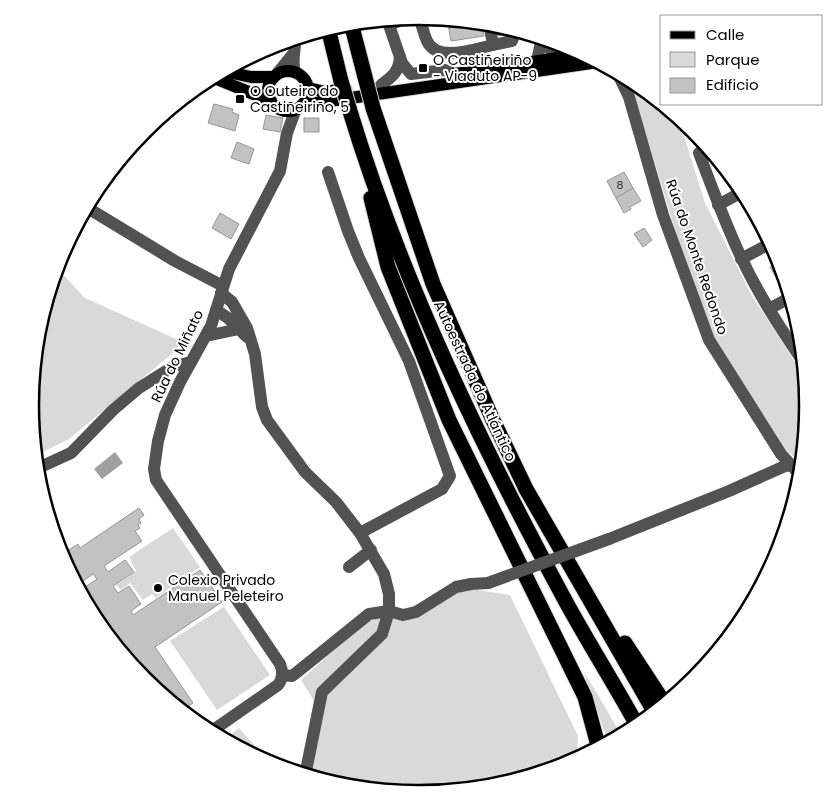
<svg xmlns="http://www.w3.org/2000/svg" width="838" height="811" font-family="Poppins,sans-serif">
  <style>
    .green { fill: #d9d9d9 }
    .water { fill: #a0a0a0 }
    .building { fill: #c2c2c2; stroke: #969696 }
    .lines { fill: none; stroke-linecap: round; stroke-linejoin: round }
    .major-casing { stroke: #dbdbdb; stroke-width: 14 }
    .highway-casing { stroke: #dbdbdb; stroke-width: 17 }
    .minor { stroke: #525252; stroke-width: 12 }
    .major { stroke: #000; stroke-width: 12 }
    .highway { stroke: #000; stroke-width: 15 }
    .highway-bridge-casing { stroke: #dbdbdb; stroke-width: 17; stroke-linecap: butt }
    .minor-bridge { stroke: #525252; stroke-width: 12 }
    .highway-bridge { stroke: #000; stroke-width: 15 }
    .poi-dot { fill: #000; stroke: #fff; stroke-width: 2 }
    .labels { text-anchor: middle; dominant-baseline: central; stroke-width: 4; stroke-linejoin: round; paint-order: stroke }
    .number-label { font-size: 11px; fill: #303030 }
    .poi-label { font-size: 14px; fill: #000; stroke: #fff; text-anchor: start }
    .street-label { font-size: 14px; fill: #000; stroke: #fff }
    .rim { fill: none; stroke: #000; stroke-width: 2.5 }
  </style>
  <rect width="100%" height="100%" fill="#fff"/>
  <!-- green -->
  <g class="green">
    <polygon points="625,76 635,82 682,120 684,136 705,203 751,294 806,379 808,406 803,455 793,456 786,450 709,330 683,257 635,97"/>
    <polygon points="56,267 85,298 185,343 69,439 35,456 30,405 37,329"/>
    <polygon points="173,528 200,567 156,598 152,594 143,600 130,583 121,590 116,585 136,571 129,557"/>
    <polygon points="465,588 510,595 578,736 577,760 568,765 495,787 419,795 343,787 299,774 314,701 301,680 364,623"/>
    <polygon points="224,607 270,675 217,710 170,641"/>
    <polygon points="583,670 622,736 607,744 605,733"/>
    <polygon points="239,728 272,766 224,740"/>
  </g>
  <!-- water -->
  <polygon class="water" points="115,452 123,463 102,479 94,469"/>
  <!-- building -->
  <g class="building">
    <polygon points="447,19 482,22 484,36 451,41"/>
    <polygon points="496,24 518,31 518,33 498,36"/>
    <polygon points="214,104 233,109 232,112 239,115 235,131 208,123"/>
    <polygon points="266,115 283,118 280,132 263,129"/>
    <rect x="304" y="118" width="15" height="14"/>
    <polygon points="237,142 254,149 249,164 231,158"/>
    <polygon points="624,172 633,188 616,198 607,181"/>
    <polygon points="633,188 641,201 630,207 631,209 624,213 616,198"/>
    <polygon points="754,210 761,224 756,227 748,213"/>
    <polygon points="220,213 239,224 231,239 212,228"/>
    <polygon points="644,228 652,240 643,247 634,234"/>
    <polygon points="778,263 785,277 778,281 770,267"/>
    <polygon points="139,508 144,515 139,519 141,523 138,525 140,528 135,531 142,541 104,566 108,572 125,560 134,572 113,586 118,593 129,586 141,604 131,611 133,615 200,570 222,602 155,647 193,703 181,711 172,699 169,701 164,695 163,696 144,681 93,617 79,591 97,579 93,574 76,586 60,556 78,544 80,548"/>
  </g>
  <g class="lines">
    <!-- major casing -->
    <g class="major-casing">
      <g id="major">
        <polyline points="223,71 251,77 274,77"/>
        <circle cx="288" cy="91" r="20"/>
        <polyline points="455,74 583,54"/>
        <polyline points="212,77 271,101"/>
        <polyline points="308,88 325,92 346,89"/>
        <polyline points="302,105 598,62"/>
      </g>
    </g>
    <!-- highway casing -->
    <g class="highway-casing">
      <g id="highway">
        <polyline points="351,23 365,77"/>
        <polyline points="328,28 341,81"/>
        <path d="M349,108c52,172 132,337 217,494 23,42 49,83 72,125"/>
        <polyline points="373,108 433,284 492,418 526,489 655,713"/>
        <polyline points="371,198 388,267 449,420 585,697 599,749"/>
        <polyline points="625,643 665,704"/>
      </g>
    </g>
    <!-- minor -->
    <g class="minor">
      <polyline points="387,19 402,63 411,74 445,70 454,74"/>
      <path d="M389,25l18,-7 12,1c4,7 4,14 8,22 10,22 47,8 66,4l-4,-22"/>
      <polyline points="545,39 547,45 554,54"/>
      <polyline points="493,45 512,41 516,30"/>
      <polyline points="538,56 542,38"/>
      <path d="M295,72c-4,-12 1,-22 0,-34"/>
      <polyline points="617,72 629,97 663,215 709,340 781,454 801,476"/>
      <polyline points="276,75 293,54"/>
      <path d="M381,85c11,-8 18,-13 19,-28"/>
      <path d="M707,146l-8,7c13,35 26,70 42,104 17,37 40,72 63,106"/>
      <polyline points="328,172 348,231 359,258 409,361 450,476 442,489 360,533"/>
      <polyline points="718,205 744,191"/>
      <polyline points="86,207 175,261 223,286"/>
      <polyline points="741,259 771,243"/>
      <polyline points="221,293 232,302 247,328 255,354 262,407 267,420 305,472 336,502 360,533 384,574 389,594 389,611 382,634 322,692 305,776"/>
      <polyline points="769,309 791,297"/>
      <polyline points="216,310 228,318 247,337"/>
      <polyline points="206,336 239,329"/>
      <polyline points="36,469 71,453 113,410 139,388 174,366 191,362"/>
      <polyline points="609,539 729,491 785,466 802,464"/>
      <polyline points="349,567 371,550"/>
      <polyline points="282,675 292,676 296,673 369,614 389,611 403,615 416,612 456,587 471,584 488,583"/>
      <path d="M209,733l69,-48c5,-6 5,-14 2,-21l-124,-184 -2,-11 4,-28 7,-26 15,-33 31,-56 18,-57 51,-98 7,-38 9,-24"/>
    </g>
    <!-- major -->
    <use href="#major" class="major"/>
    <!-- highway -->
    <use href="#highway" class="highway"/>
    <!-- highway-bridge casing -->
    <g class="highway-bridge-casing">
      <g id="highway-bridge">
        <polyline points="365,77 373,108"/>
        <polyline points="341,81 349,108"/>
      </g>
    </g>
    <!-- minor-bridge -->
    <polyline class="minor-bridge" points="488,583 609,539"/>
    <!-- highway-bridge -->
    <use href="#highway-bridge" class="highway-bridge"/>
  </g>
  <!-- markers -->
  <g class="poi-dot">
    <rect x="418" y="63" width="10" height="10" rx="2.5"/>
    <rect x="235" y="94" width="10" height="10" rx="2.5"/>
    <circle cx="158" cy="588" r="5"/>
  </g>
  <g class="labels">
    <!-- number labels -->
    <g class="number-label">
      <text x="620" y="185">8</text>
    </g>
    <!-- poi labels -->
    <g class="poi-label">
      <text x="433" y="60">O Castiñeiriño<tspan x="433" dy="16">- Viaduto AP-9</tspan></text>
      <text x="250" y="91">O Outeiro do<tspan x="250" dy="16">Castiñeiriño, 5</tspan></text>
      <text x="168" y="580">Colexio Privado<tspan x="168" dy="16">Manuel Peleteiro</tspan></text>
    </g>
    <!-- street labels -->
    <g class="street-label">
      <text transform="translate(697 257) rotate(71)">Rúa do Monte Redondo</text>
      <text transform="translate(177 356) rotate(-64)">Rúa do Miñato</text>
      <text transform="translate(475 381) rotate(65)">Autoestrada do Atlántico</text>
    </g>
  </g>
  <!-- crop -->
  <path d="M0 0H838V811H0ZM39 405a380 380 0 1 1 760 0a380 380 0 1 1-760 0Z" fill="#fff" fill-rule="evenodd"/>
  <path class="rim" d="M39 405a380 380 0 1 1 760 0a380 380 0 1 1-760 0Z"/>
  <!-- legend -->
  <rect x="660" y="15" width="162" height="90" fill="#ffffff" stroke="#999999"/>
  <rect x="670" y="31" width="25" height="8" fill="#000000" stroke="#999999"/>
  <text x="706" y="40" font-size="15" fill="#000000">Calle</text>
  <rect x="670" y="52" width="25" height="15" fill="#d9d9d9" stroke="#999999"/>
  <text x="706" y="65" font-size="15" fill="#000000">Parque</text>
  <rect x="670" y="78" width="25" height="15" fill="#c2c2c2" stroke="#999999"/>
  <text x="706" y="90" font-size="15" fill="#000000">Edificio</text>
</svg>
